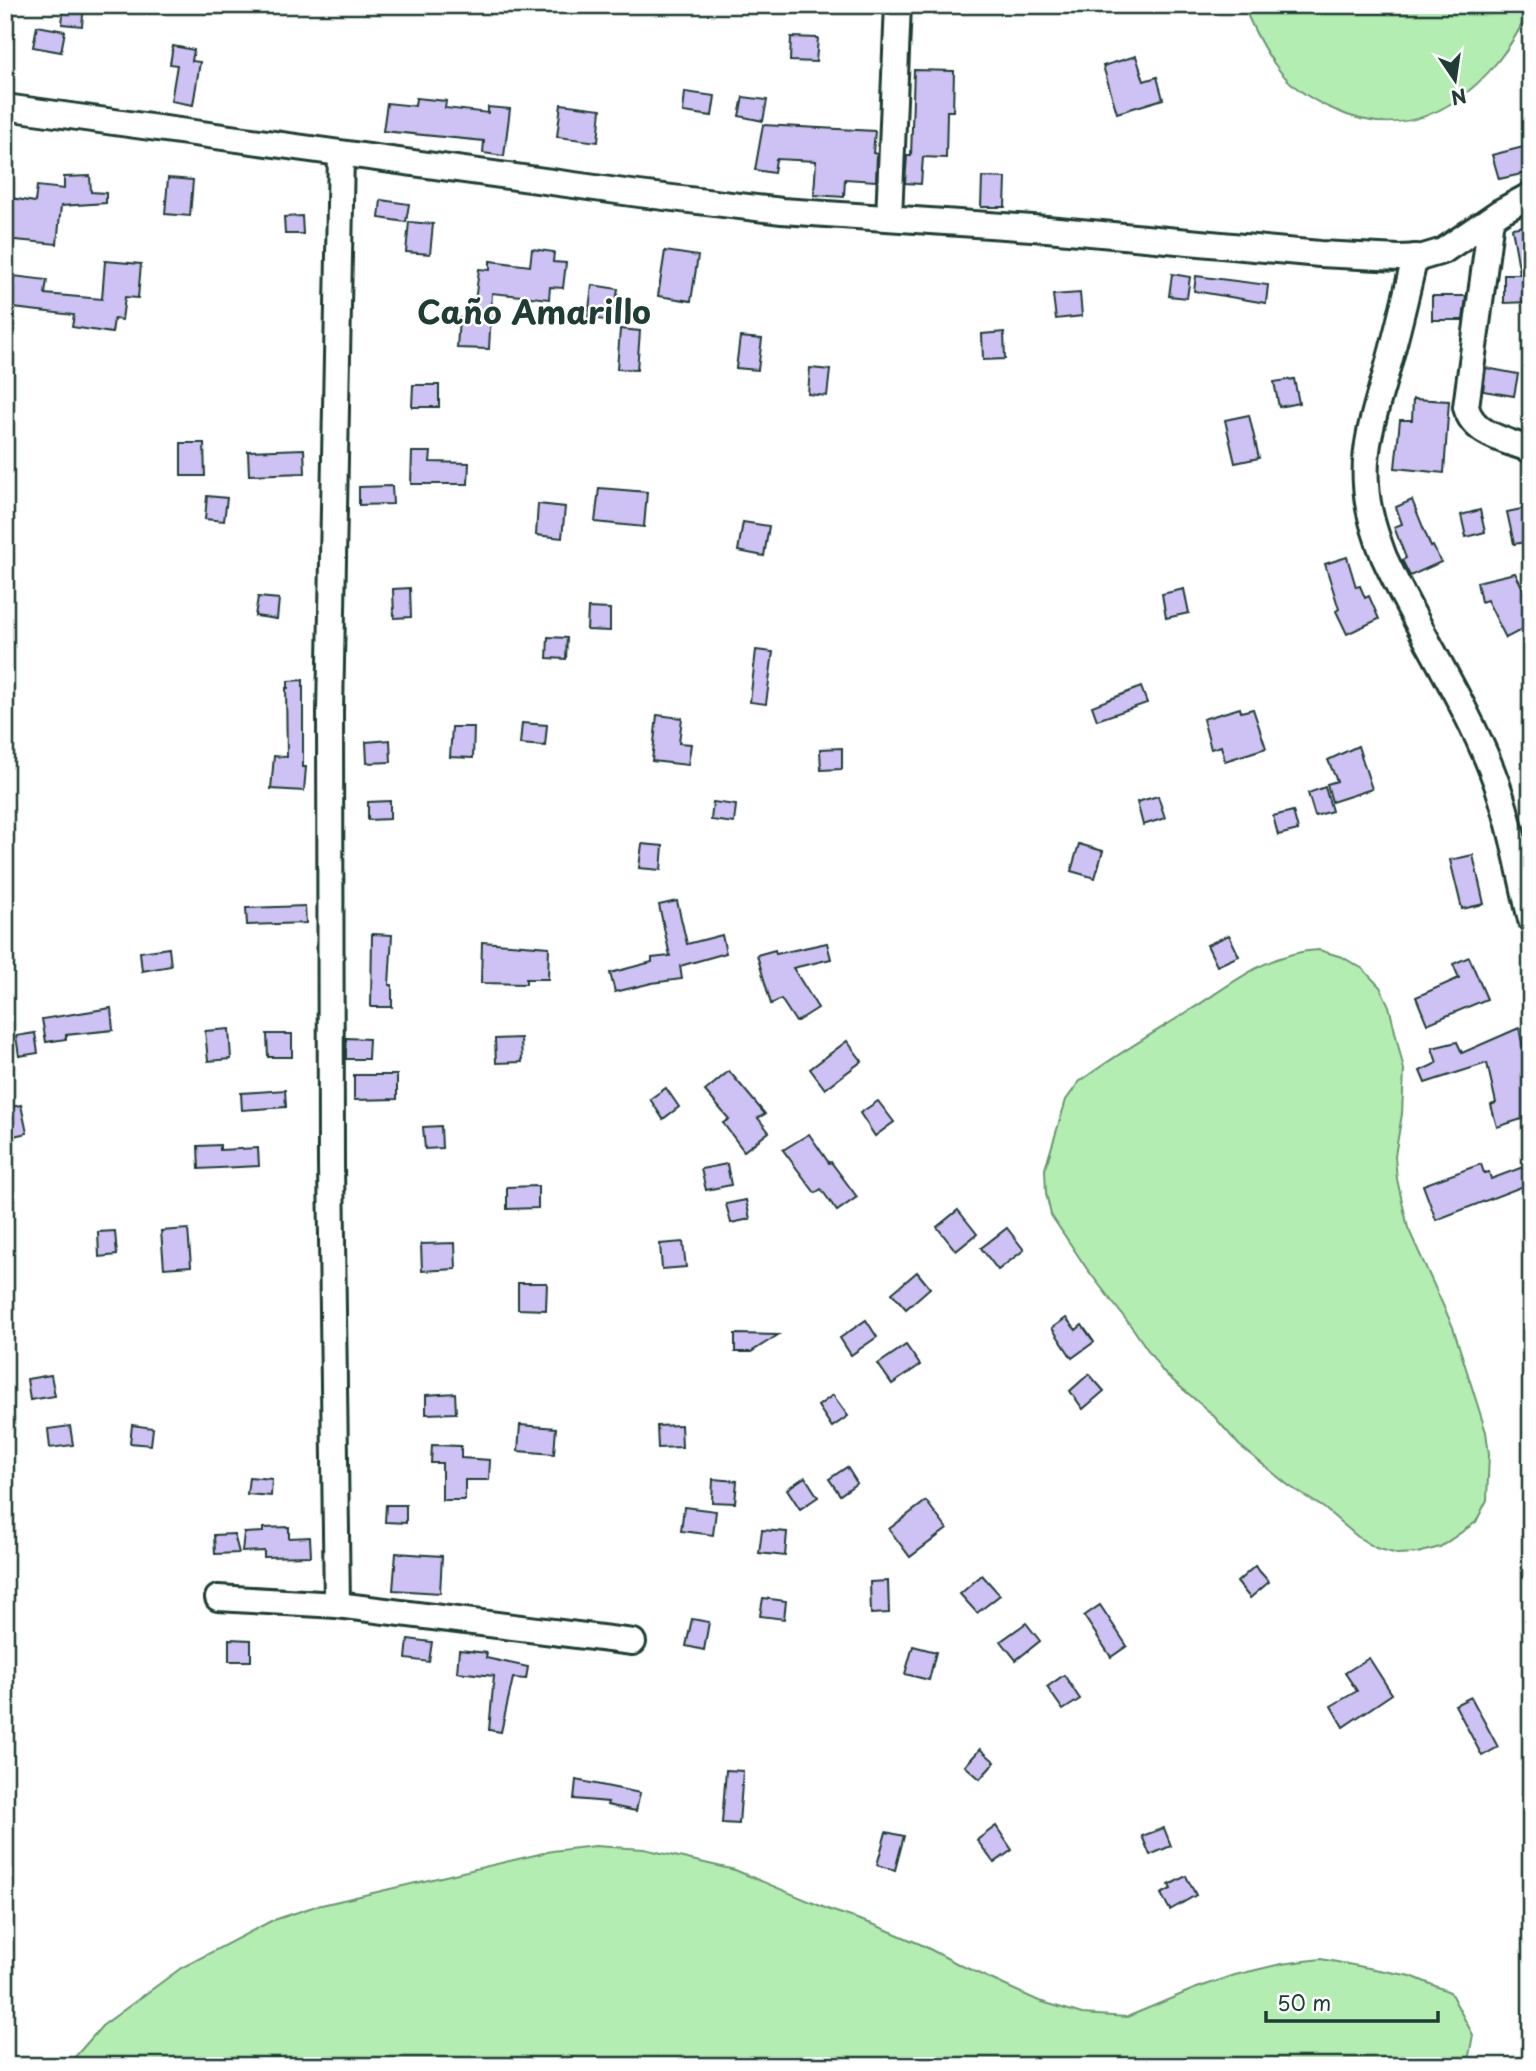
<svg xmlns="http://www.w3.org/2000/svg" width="1536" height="2071" font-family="'Playpen Sans',sans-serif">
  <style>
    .green { fill: #b4edb1; stroke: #6a9572; stroke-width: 2 }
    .building { fill: #cec1f3; stroke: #1f3d34; stroke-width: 2 }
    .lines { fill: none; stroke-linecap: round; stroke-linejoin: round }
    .street-casing { stroke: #1f3d34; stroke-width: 30 }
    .street { stroke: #fff; stroke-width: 24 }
    .labels { text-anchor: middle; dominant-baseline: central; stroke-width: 5; stroke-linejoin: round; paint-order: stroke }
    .district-label { font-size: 32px; font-weight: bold; fill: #1f3d34; stroke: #fff }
  </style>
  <rect width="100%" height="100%" fill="#fff"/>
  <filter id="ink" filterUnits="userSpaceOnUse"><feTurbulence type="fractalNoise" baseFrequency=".0143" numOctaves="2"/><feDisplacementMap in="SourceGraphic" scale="14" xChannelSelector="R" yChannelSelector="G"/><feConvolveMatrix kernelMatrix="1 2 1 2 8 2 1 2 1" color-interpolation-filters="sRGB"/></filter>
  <g filter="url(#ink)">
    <!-- green -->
    <g class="green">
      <path d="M1243,5h288v1c-34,77 -108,145 -196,104 -22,-9 -45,-24 -59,-44 -14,-18 -24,-40 -33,-61z"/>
      <path d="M1319,950l23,7 21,12 17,18 9,19 15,64 -2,44 -7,42 2,23 11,49 45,99 33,105 3,22 -2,46 -11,22 -36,25 -22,6 -21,1 -21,-6 -18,-11 -34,-29 -35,-22 -50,-41 -27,-31 -49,-42 -29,-42 -47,-61 -36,-54 -5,-22 -1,-24 21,-69 13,-18c32,-24 66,-44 100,-65 45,-26 85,-65 140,-67z"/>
      <polygon points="595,1846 644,1849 735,1870 830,1910 875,1925 920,1944 958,1964 1039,2001 1082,2014 1127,2017 1194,1989 1235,1975 1281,1964 1321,1959 1411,1976 1450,1992 1473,2035 1467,2066 67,2066 102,2026 181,1968 271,1921 313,1907 552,1851"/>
    </g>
    <!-- building -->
    <g class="building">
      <polygon points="64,5 84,5 82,26 62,24"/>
      <polygon points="37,26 65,31 61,52 33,47"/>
      <polygon points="791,37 818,38 816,62 790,61"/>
      <polygon points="173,46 194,50 192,61 200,62 193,105 171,101 177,65 170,64"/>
      <polygon points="1136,56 1144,81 1157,77 1163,99 1117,113 1103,66"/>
      <polygon points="914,70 954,71 953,111 947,111 946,158 923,157 921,184 905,183 907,156 911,156"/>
      <polygon points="685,92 715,96 712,116 683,112"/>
      <polygon points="743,97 767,100 763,121 739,116"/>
      <polygon points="416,98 446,101 445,108 488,113 488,107 510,109 504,156 483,153 484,141 383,131 387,103 415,106"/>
      <polygon points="561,104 601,109 598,142 557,137"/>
      <polygon points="763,125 875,131 873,153 877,154 876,181 845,179 844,197 814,195 816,161 776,159 774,173 755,170"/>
      <polygon points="1531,145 1531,172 1499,179 1492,155"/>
      <polygon points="90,176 91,192 106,193 106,203 61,206 57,244 5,239 5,197 35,202 37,186 64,189 64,177"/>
      <polygon points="982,177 1006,178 1005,207 981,207"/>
      <polygon points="168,178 193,180 190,216 165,214"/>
      <polygon points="381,200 409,204 406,222 379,218"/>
      <polygon points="302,216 303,234 285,234 284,217"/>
      <polygon points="409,222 433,224 430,254 406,252"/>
      <polygon points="1531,225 1531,302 1504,303 1504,274 1520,274 1512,228"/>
      <polygon points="532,249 554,252 553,262 566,263 563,288 550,287 549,299 492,293 489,349 457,348 459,318 473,319 479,269 490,270 490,261 530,266"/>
      <polygon points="665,251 698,256 691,301 658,296"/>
      <polygon points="105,261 141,264 138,298 125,297 122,320 114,319 112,333 72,327 74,315 5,307 5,291 12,292 14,276 47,280 45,294 102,299"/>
      <polygon points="1172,274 1190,277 1187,298 1169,296"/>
      <polygon points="1196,276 1268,285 1266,303 1194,291"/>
      <polygon points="592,285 618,289 613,321 588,318"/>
      <polygon points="1080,293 1082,316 1056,319 1053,295"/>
      <polygon points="1432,296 1466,296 1463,320 1432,320"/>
      <polygon points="620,329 640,331 637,370 617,369"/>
      <polygon points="1004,332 1005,359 983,360 982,334"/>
      <polygon points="740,337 762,339 758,370 736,368"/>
      <polygon points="810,368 830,370 827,396 808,394"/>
      <polygon points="1486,368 1518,374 1514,396 1483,391"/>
      <polygon points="1294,379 1299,403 1279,407 1274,382"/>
      <polygon points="413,385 439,385 439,407 412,407"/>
      <polygon points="1413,399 1449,401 1444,473 1395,468 1400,420 1412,420"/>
      <polygon points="1249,415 1259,458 1235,463 1225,420"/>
      <polygon points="181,443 204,443 205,476 181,476"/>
      <polygon points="304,449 305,473 249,475 248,451"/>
      <polygon points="412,452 431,452 430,462 469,463 468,484 411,484"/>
      <polygon points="392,486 393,504 359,505 359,487"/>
      <polygon points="599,488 647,492 644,527 595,522"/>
      <polygon points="207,496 227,498 224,521 205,519"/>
      <polygon points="1412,500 1431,547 1433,546 1441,562 1410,576 1402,560 1406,558 1394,527 1402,524 1396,507"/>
      <polygon points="538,504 565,507 562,538 536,535"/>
      <polygon points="1531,507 1531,541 1514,544 1507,512"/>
      <polygon points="1480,510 1485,532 1466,537 1461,515"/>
      <polygon points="743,522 769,526 764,556 738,551"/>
      <polygon points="1347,557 1356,587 1360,586 1365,598 1369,596 1379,619 1347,634 1336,611 1339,609 1325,564"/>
      <polygon points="1515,573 1531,604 1531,625 1506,638 1487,600 1481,602 1477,582"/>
      <polygon points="410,588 411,617 394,618 393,589"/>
      <polygon points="1184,589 1189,613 1166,618 1162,594"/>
      <polygon points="258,597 279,599 277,619 255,616"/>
      <polygon points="588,608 610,609 610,631 587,630"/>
      <polygon points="548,637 567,638 566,659 547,658"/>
      <polygon points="756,650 773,652 766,704 750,702"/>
      <polygon points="303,680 303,767 306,767 304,791 271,789 274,756 287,757 286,688 288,688 288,681"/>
      <polygon points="1141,687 1147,703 1097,720 1092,706"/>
      <polygon points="1240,708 1241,712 1253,709 1266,748 1225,761 1221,746 1211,749 1203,719"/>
      <polygon points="657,715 682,718 679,743 691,744 688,765 652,761"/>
      <polygon points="522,723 547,725 545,746 520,744"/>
      <polygon points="452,727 474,727 473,758 450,757"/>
      <polygon points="390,740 391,762 367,763 366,742"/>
      <polygon points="1358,746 1372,789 1332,802 1327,784 1337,781 1328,760"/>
      <polygon points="842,748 842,769 821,770 820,749"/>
      <polygon points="1325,787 1332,811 1315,816 1308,793"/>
      <polygon points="1158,796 1165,818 1143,825 1137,802"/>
      <polygon points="390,801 390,819 368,820 368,802"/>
      <polygon points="713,802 736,805 734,823 711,820"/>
      <polygon points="1293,811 1298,830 1278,835 1273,816"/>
      <polygon points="642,844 663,846 661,870 639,868"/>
      <polygon points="1079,844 1103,851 1095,878 1071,871"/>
      <polygon points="1473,855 1484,904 1462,909 1450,860"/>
      <polygon points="677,901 687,944 722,935 726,953 680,966 682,979 652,983 615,992 610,973 652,962 652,958 670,956 659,905"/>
      <polygon points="305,906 306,923 247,925 246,908"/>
      <polygon points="372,934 392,935 389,985 392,985 392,1007 371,1007"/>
      <polygon points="1229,935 1239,956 1217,966 1207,945"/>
      <polygon points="482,942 549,947 548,979 526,979 526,984 481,983"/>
      <polygon points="827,943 831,959 793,968 818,1008 796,1022 781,999 771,1004 757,955 775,950 776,954"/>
      <polygon points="169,948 171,966 142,971 140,952"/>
      <polygon points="1469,957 1487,999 1427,1024 1416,997 1459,978 1453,964"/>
      <polygon points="111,1008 113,1030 66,1035 66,1039 46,1042 42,1019"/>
      <polygon points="1519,1028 1524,1052 1531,1050 1531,1116 1497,1127 1491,1105 1496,1103 1487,1063 1425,1083 1420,1071 1437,1063 1432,1048 1457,1042 1462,1053"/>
      <polygon points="229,1029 231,1059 208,1061 205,1031"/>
      <polygon points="35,1033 38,1053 19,1056 16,1036"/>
      <polygon points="267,1034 292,1034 292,1057 268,1057"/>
      <polygon points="346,1038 369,1039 368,1059 346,1059"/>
      <polygon points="521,1038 522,1062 496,1063 495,1039"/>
      <polygon points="847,1041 862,1061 825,1089 810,1069"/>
      <polygon points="729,1071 765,1114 758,1118 769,1132 744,1151 723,1123 729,1119 705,1091"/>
      <polygon points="354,1075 397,1075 397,1099 354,1100"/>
      <polygon points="666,1088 679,1107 663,1119 650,1099"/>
      <polygon points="285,1090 286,1107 242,1110 241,1093"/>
      <polygon points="878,1101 894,1122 875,1136 860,1113"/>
      <polygon points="21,1105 27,1133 5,1138 5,1108"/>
      <polygon points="441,1126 442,1148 425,1149 423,1127"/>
      <polygon points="809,1134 829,1163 831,1162 857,1197 837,1211 821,1189 815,1193 783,1150"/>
      <polygon points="220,1145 220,1150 258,1148 259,1166 199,1169 198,1146"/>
      <polygon points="727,1164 731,1185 706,1190 701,1169"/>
      <polygon points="1481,1164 1484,1173 1489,1172 1491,1179 1523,1167 1529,1184 1436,1220 1423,1185"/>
      <polygon points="538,1186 538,1208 507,1209 507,1187"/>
      <polygon points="746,1200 750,1219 731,1223 726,1204"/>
      <polygon points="958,1210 977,1234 956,1251 937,1227"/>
      <polygon points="1007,1228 1024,1250 998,1270 981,1248"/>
      <polygon points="188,1229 191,1266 164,1268 161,1231"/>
      <polygon points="115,1231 117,1255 99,1257 98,1232"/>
      <polygon points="683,1242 686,1267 662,1269 660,1244"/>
      <polygon points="455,1243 456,1269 422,1271 421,1244"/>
      <polygon points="917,1272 930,1288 906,1309 892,1293"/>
      <polygon points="518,1283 547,1283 546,1310 518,1309"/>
      <polygon points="1066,1318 1076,1330 1082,1325 1094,1342 1072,1358 1052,1328"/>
      <polygon points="866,1320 877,1337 851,1355 840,1338"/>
      <polygon points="735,1334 778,1335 751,1352 735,1352"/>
      <polygon points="906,1345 920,1365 892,1384 878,1364"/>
      <polygon points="1089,1374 1104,1391 1083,1409 1070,1391"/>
      <polygon points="51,1375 55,1396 30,1400 27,1379"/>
      <polygon points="455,1393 456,1413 426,1414 426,1395"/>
      <polygon points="833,1395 848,1416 832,1427 818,1406"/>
      <polygon points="132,1425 153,1428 151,1445 130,1443"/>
      <polygon points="520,1425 556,1428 554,1454 518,1451"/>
      <polygon points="681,1425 682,1447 658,1448 657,1426"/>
      <polygon points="70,1426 73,1445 50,1448 48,1429"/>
      <polygon points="432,1445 461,1446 461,1458 490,1460 489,1480 465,1480 465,1500 442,1500 442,1463 431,1463"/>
      <polygon points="847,1467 857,1483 840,1495 829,1479"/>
      <polygon points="249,1477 272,1479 271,1496 247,1494"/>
      <polygon points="805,1477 818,1497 800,1509 787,1489"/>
      <polygon points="713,1479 737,1481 735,1503 712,1502"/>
      <polygon points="926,1501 947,1529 910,1557 889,1529"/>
      <polygon points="386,1505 406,1505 406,1523 385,1522"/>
      <polygon points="684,1507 716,1511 713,1535 681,1531"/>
      <polygon points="289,1527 289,1538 310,1537 311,1556 264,1557 264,1551 242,1552 244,1533 263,1532 263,1528"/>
      <polygon points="762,1530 787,1532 785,1556 759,1553"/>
      <polygon points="234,1534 239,1553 215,1554 214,1535"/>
      <polygon points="396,1553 442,1556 440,1593 393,1590"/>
      <polygon points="1255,1566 1269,1582 1250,1598 1237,1582"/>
      <polygon points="982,1575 1000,1595 977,1613 960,1594"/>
      <polygon points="888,1581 889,1613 871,1614 870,1582"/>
      <polygon points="763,1598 786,1601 784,1619 760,1616"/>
      <polygon points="1100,1605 1127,1646 1111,1657 1084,1616"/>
      <polygon points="692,1619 709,1622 704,1650 686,1646"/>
      <polygon points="1026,1623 1040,1641 1016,1660 1001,1641"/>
      <polygon points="229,1639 251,1640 251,1661 229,1661"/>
      <polygon points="408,1639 432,1642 429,1662 406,1659"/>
      <polygon points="913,1646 936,1652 929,1680 905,1674"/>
      <polygon points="459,1650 487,1653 486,1658 528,1667 526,1679 513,1678 501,1732 489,1730 494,1676 457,1672"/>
      <polygon points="1369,1658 1392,1694 1343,1727 1331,1706 1357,1691 1345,1673"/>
      <polygon points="1064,1675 1080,1699 1063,1710 1047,1687"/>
      <polygon points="1471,1697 1498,1747 1482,1756 1455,1705"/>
      <polygon points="980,1749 995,1762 980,1779 965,1766"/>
      <polygon points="726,1770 743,1771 739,1824 722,1823"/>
      <polygon points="576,1780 640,1793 636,1811 607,1805 608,1802 574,1799"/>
      <polygon points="996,1826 1012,1850 994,1863 977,1840"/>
      <polygon points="1164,1828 1171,1846 1150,1855 1142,1836"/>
      <polygon points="886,1832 904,1836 895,1870 877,1865"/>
      <polygon points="1186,1876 1196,1895 1170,1910 1161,1894 1171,1889 1169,1885"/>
    </g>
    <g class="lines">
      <!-- street casing -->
      <g class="street-casing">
        <g id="street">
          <polyline points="5,107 639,194 782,211 1047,229 1320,254 1399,258 1423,257 1443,251 1500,212 1531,195"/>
          <polyline points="889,218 898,5"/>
          <path d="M1491,219l-25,188c7,28 40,33 65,43"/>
          <path d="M1415,257c-9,39 -18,77 -29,116 -10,35 -23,73 -20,111 1,25 9,49 18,73 33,72 79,140 108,214 19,48 27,100 39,149"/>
          <polyline points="218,1598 337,1605 633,1642"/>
          <polyline points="337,1605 331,1165 330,712 341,154"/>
        </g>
      </g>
      <!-- street -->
      <use href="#street" class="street"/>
    </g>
  </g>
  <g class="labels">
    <!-- district labels -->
    <g class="district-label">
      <text x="534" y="311">Caño Amarillo</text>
    </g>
  </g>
  <!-- margin -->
  <rect width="1536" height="2071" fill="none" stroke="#fff" stroke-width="28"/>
  <rect x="14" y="14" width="1508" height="2043" fill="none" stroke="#1f3d34" stroke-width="2.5" filter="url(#ink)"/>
  <!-- north arrow -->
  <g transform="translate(1455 80) rotate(167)" stroke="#ffffff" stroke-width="5" paint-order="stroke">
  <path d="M0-5L12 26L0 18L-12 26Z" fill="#1f3d34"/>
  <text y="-10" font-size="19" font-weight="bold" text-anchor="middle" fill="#1f3d34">N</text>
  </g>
  <!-- scale -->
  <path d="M1266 2011v10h172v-10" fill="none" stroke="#1f3d34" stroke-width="3.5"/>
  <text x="1277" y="2011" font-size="21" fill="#1f3d34" stroke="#ffffff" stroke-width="5" paint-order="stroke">50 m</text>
</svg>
